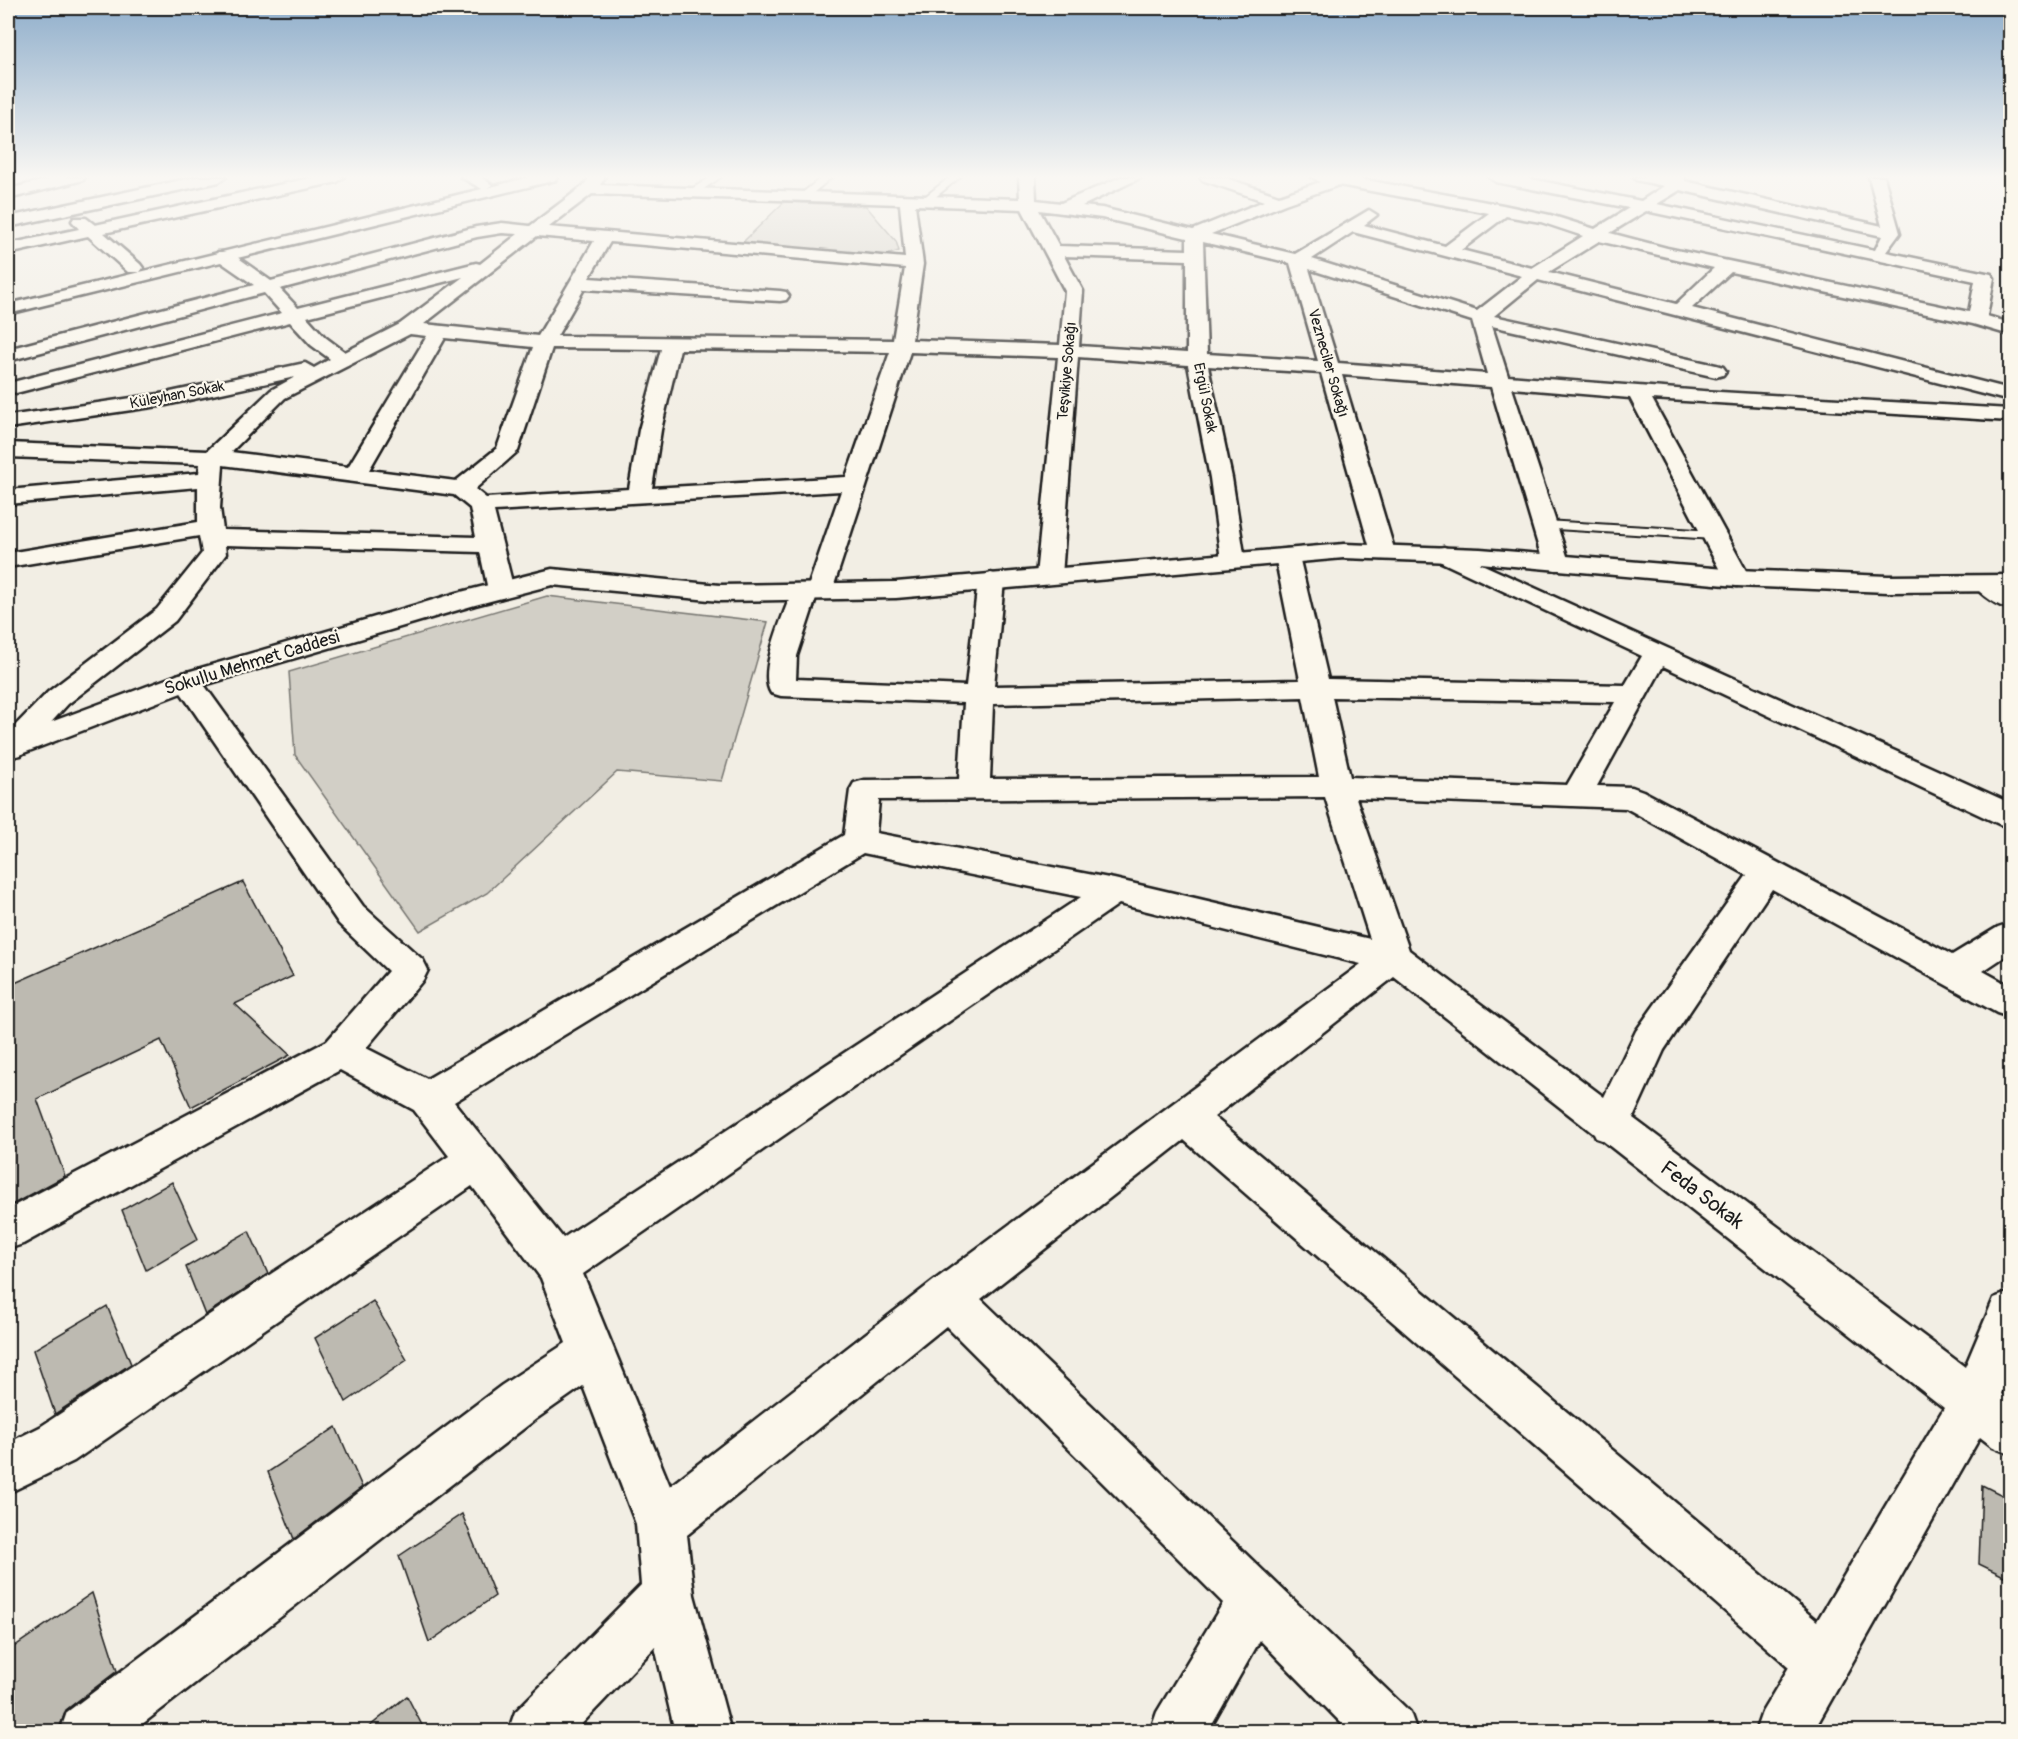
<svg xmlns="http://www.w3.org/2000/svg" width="2018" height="1739" font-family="Pangolin,sans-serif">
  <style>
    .green { fill: #d2cfc6; stroke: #777671; stroke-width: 1.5 }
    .building { fill: #bdbab1; stroke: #1c1c1c; stroke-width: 1.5 }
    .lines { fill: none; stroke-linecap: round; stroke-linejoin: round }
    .lane-casing { stroke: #1c1c1c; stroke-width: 4 }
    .street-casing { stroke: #1c1c1c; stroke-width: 5 }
    .secondary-casing { stroke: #1c1c1c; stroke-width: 5 }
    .primary-casing { stroke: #1c1c1c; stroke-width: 5 }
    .lane { fill: #fbf7ec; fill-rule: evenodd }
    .street { fill: #fbf7ec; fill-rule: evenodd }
    .secondary { fill: #fbf7ec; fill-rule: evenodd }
    .primary { fill: #fbf7ec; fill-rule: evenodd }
    .labels { text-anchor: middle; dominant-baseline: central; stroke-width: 4.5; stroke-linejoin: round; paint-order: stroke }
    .far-street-label { font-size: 15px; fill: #1c1c1c; stroke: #fbf7ec }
    .street-label { font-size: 18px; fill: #1c1c1c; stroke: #fbf7ec }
    .near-street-label { font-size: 21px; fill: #1c1c1c; stroke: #fbf7ec }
  </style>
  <rect width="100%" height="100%" fill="#f2eee4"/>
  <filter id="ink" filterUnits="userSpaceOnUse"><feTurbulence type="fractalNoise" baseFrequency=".0167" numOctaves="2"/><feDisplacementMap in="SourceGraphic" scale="12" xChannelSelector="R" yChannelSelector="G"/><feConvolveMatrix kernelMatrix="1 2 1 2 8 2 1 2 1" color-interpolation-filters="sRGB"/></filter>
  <g filter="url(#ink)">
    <!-- green -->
    <g class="green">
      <polygon points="784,202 866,206 896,241 899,251 883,256 741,244"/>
      <polygon points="547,596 768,622 722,781 617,772 487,893 420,931 295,755 289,672"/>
    </g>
    <!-- building -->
    <g class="building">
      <polygon points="243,882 293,976 235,1004 290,1055 191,1107 161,1040 37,1099 65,1176 8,1207 8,986"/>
      <polygon points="172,1182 198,1239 146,1270 122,1210"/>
      <polygon points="249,1231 268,1274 205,1315 186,1267"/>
      <polygon points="373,1301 407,1360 346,1402 315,1338"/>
      <polygon points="107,1306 131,1364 55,1414 33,1350"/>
      <polygon points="336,1427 362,1487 294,1539 268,1472"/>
      <polygon points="1982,1485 2010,1499 2010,1579 1979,1564"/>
      <polygon points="462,1514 495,1596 429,1642 399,1556"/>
      <polygon points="92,1593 117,1671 66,1710 60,1726 52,1731 8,1731 8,1651"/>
      <polygon points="407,1696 425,1731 364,1731"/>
    </g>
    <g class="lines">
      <!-- lane casing -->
      <g class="lane-casing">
        <g id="lane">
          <polygon points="711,177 721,177 696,194 690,194 690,190"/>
          <polygon points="822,177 832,177 807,198 801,198 801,194"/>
          <polygon points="950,177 960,177 928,203 922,203 922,199"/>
          <polygon points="1545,521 1714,531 1721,535 1714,539 1540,528 1538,525 1540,522"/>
        </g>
      </g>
      <!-- street casing -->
      <g class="street-casing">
        <g id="street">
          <polygon points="58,177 85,177 83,180 8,199 8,189"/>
          <polygon points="196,177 226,177 219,182 8,227 8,217"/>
          <polygon points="315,177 344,177 337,182 104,233 140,264 143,268 140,272 128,272 88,236 8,254 8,244 79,229 72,221 74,218 86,218 95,225"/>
          <polygon points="461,177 481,177 492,185 484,190"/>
          <path d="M590,177h15l-5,8 420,14 -1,-22h16l1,23 25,3 60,-26h21l-60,29 20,2 91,22 71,-29 -62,-21 -2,-3h23l56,19 41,-14 -8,-5h37l154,28 47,10 45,14 34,-21 -133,-26 -7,-5h32l120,24 23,-15 -28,-6 -2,-3h50l1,4 197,45 -13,-49h15l16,56 -14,19 105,22 3,4 -7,38 23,7v12l-37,-11 -242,-52 -39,36 318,81v12l-472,-121 -44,36 222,49 7,2 3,4 -3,4 -7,2 -224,-51 16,50 195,15 307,18v12l-358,-22 98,179 -4,5 -9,3 -9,-3 -4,-5 -94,-180 -118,-10 57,174 -4,5 -9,3 -9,-3 -4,-5 -52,-175 -149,-12 53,177 -3,5 -9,2 -9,-2 -3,-5 -50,-179 -113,-7 24,112 13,82 -3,5 -9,2 -9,-2 -3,-5 -11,-82 -22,-113 -110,-8 -16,219 -4,5 -9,3 -9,-3 -4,-5 22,-219 -148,-5 -78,239 -4,5 -12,2 -19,58 -1,23 170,7 12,-105 4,-5 9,-3 9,3 4,5 -10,105 306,-6 -25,-124 3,-5 9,-2 9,2 3,5 29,123 297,6 17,-29 -207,-97 -3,-5 3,-5 9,-2 566,256v24l-11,-3 -336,-158 -66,120 35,1 11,4 309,164 46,-28 12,-4v30l-27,18 27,15v31l-13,-4 -225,-124 -108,161 -31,68 332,249 29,-69 16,-6v77l-9,25 9,7v53l-17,-7 -13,-10 -167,295h-58l7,-20 27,-45 -605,-527 -203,159 429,413 7,20h-67l-90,-92 -52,92h-58l7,-20 66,-109 -277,-277 -259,209 7,60 37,137h-56l-20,-85 -81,85h-66l7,-20 126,-127 -5,-61 -53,-138 -47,33 -404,313h-72l7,-20 435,-327 64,-42 -25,-65 -69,-92 -398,275 -66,32v-50l32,-16 409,-271 -35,-46 -74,-40 -317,174 -15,5v-40l319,-168 61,-70 -49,-47 -166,-243 4,-6 10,-3 10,3 166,231 60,54 5,10 -5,10 -57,68 61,31 417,-244 6,-45 4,-7 11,-3 94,-1 5,-76 -183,-7 -10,-3c-14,-21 13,-79 21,-102l4,-5 13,-2 32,-93 -347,20 20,79 -4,5 -9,3 -9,-3 -4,-5 -8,-38 -255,-7 1,9 -51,67 -107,83 -47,51 -13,2v-24l40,-41 109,-83 45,-56 -3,-17 -191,31v-14l190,-31v-35l-190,17v-14l191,-17 1,-9 -192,-7v-14l199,8 64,-61 24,-13 -129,28 -158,23v-12l158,-23 139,-30 9,5 16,-9 -19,-14 -21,-23 -274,71 -8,-3 1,-7 273,-70 -18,-20 -256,68v-12l246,-64 -36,-25 -3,-4 3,-4h12l41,29 205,-54 26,-4 28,3 53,-40zM1339,185l150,28 -44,33 -81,-21 13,-10 -8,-5 -74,44 -84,-20 74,-30zM1680,190l202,46 -7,14 -218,-46zM592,194l308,10 5,54 -356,-31zM915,205l107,4 43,82 -5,54 -148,-5 11,-76zM1039,210l63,8 85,20v12l-128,-4zM1646,211l329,70 -6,31 -302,-64 -57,-15zM1506,216l35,6 42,14 -51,32 -71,-18zM1353,232l169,44 -45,35 -165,-52zM502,233l16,1 -38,30 -4,-1 -178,45 -18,-19 197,-52zM537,236l57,5 -56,95 -114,-12zM1599,241l115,27 -38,36 -127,-32zM610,242l295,26 -12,72 -336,-4 27,-47 196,12 6,-1 3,-4 -3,-4 -6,-1 -191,-13zM1203,242l87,21 28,98 -111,-7zM1064,256l123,4v93l-108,-7 4,-55zM1309,269l163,52 15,53 -149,-11zM463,277l-63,47 -55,28 -20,-15 -18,-20zM410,334l17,2 -79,131 -117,-15 54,-54zM445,338l88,9 -36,101 -41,33 -87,-11zM552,348l109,1 -22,81 -10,59 -143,9 -11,-9 43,-38zM680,349l210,3 -44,125 -194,11 9,-58zM223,465l231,30 16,13 6,29 -253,-7 -3,-22zM1303,697l16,80 -329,2 3,-75zM1332,697l283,5 -48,83 -217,-8zM1325,797l45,142 -256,-60 -238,-46 3,-33zM1356,798l270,10 121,67 -111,156 -32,66 -195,-147zM863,853l218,44 -518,341 -109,-136zM1119,904l242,60 -429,318 -262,204 -87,-212zM1394,977l200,157 2,4 6,2 342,268 -127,213 -603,-504z"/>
          <path d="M1986,576l9,3 15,10v20c-13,-3 -29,-14 -37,-25l4,-5z"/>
        </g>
      </g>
      <!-- secondary casing -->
      <g class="secondary-casing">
        <polygon id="secondary" points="1344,544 1480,549 1737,570 1888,576 2010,575 2010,591 1888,592 1737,586 1480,563 1344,558 896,598 720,601 552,585 475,605 197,687 8,759 8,738 177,675 457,593 552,569 720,585 896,582"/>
      </g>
      <!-- primary casing -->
      <g class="primary-casing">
        <polygon id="primary" points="531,177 558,177 556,180 8,314 8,304"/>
      </g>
      <!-- lane -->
      <use href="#lane" class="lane"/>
      <!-- street -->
      <use href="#street" class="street"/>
      <!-- secondary -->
      <use href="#secondary" class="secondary"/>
      <!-- primary -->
      <use href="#primary" class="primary"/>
    </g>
  </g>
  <!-- sky -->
  <linearGradient id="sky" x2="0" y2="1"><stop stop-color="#8faecb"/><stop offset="0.42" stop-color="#f9f7f3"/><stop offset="1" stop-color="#f9f7f3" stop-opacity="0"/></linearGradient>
  <rect width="2018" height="421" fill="url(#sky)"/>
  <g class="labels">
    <!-- far-street labels -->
    <g class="far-street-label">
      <text transform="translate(1328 363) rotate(74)">Vezneciler Sokağı</text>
      <text transform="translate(1067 371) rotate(-85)">Teşvikiye Sokağı</text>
      <text transform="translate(177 395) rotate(-11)">Küleyhan Sokak</text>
      <text transform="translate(1205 398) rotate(79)">Ergül Sokak</text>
    </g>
    <!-- street labels -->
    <g class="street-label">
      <text transform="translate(252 663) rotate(-17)">Sokullu Mehmet Caddesi</text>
    </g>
    <!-- near-street labels -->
    <g class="near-street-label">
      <text transform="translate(1702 1195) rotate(37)">Feda Sokak</text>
    </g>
  </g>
  <!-- margin -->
  <rect width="2018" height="1739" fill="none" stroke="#fbf7ec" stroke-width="30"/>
  <rect x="15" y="15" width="1988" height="1709" fill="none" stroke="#1c1c1c" stroke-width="2" filter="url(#ink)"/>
</svg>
